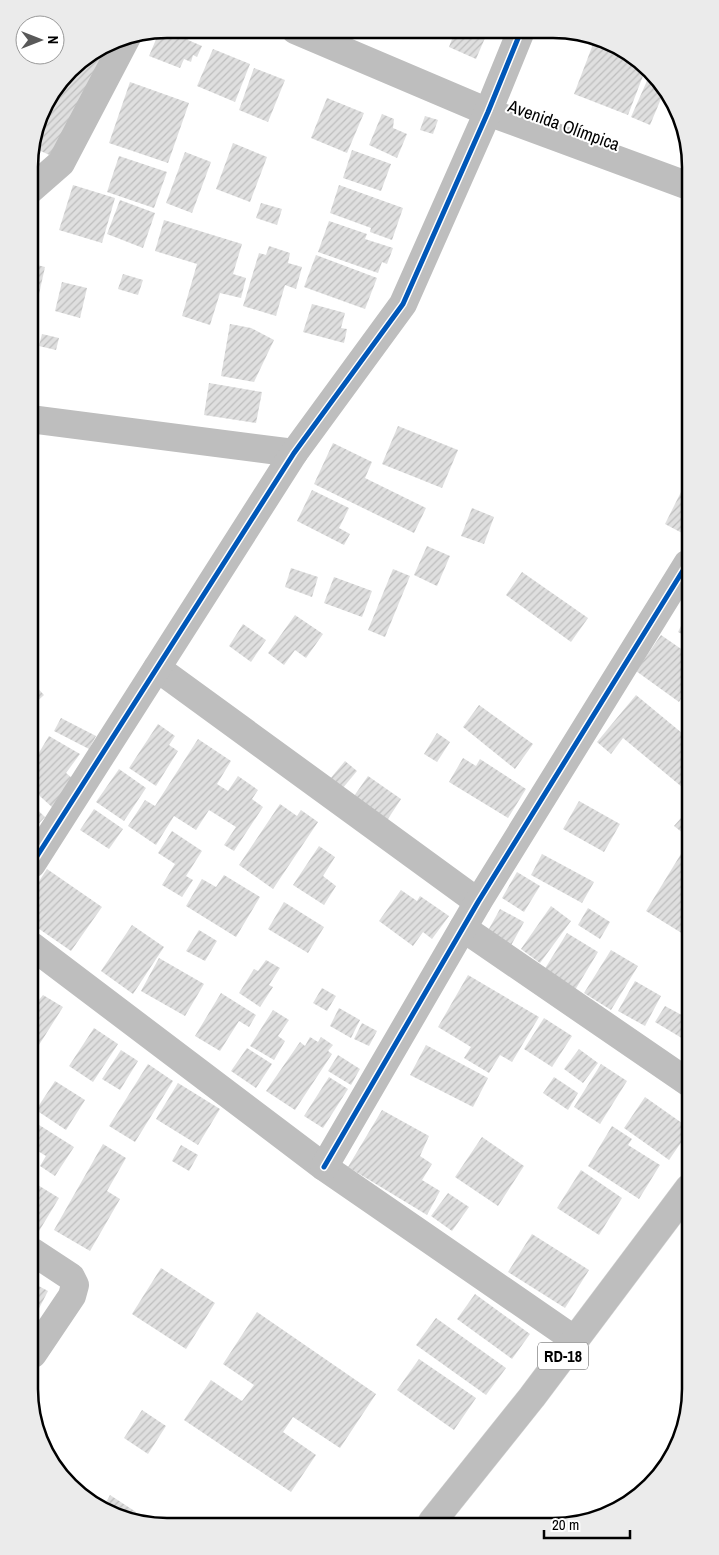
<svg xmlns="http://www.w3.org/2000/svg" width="719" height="1555" font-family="'Archivo Narrow',sans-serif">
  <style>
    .building { fill: url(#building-hatch) }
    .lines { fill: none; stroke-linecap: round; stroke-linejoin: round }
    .primary-casing { stroke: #dbdbdb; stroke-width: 29 }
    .street { stroke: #bebebe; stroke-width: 28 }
    .primary { stroke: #bebebe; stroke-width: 28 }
    .cycleway-casing { stroke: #fff; stroke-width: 8 }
    .cycleway { stroke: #0057b8; stroke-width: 5 }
    .labels { text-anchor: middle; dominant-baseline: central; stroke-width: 4; stroke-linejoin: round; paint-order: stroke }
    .shield { fill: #fff; stroke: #4c4c4c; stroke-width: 1 }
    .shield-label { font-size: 16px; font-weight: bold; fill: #000 }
    .street-label { font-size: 18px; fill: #000; stroke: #fff }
    .rim { fill: none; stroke: #000; stroke-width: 2.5 }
  </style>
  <defs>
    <pattern id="building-hatch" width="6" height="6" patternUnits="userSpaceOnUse" patternTransform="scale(1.25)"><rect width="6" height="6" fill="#dfdfdf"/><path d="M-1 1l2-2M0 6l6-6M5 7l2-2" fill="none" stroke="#bebebe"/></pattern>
  </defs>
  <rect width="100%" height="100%" fill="#fff"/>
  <!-- building -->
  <g class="building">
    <polygon points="166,29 192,29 188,40 202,46 197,57 193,55 191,62 184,59 180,68 149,56 160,30"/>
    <polygon points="455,31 488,31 476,59 449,47"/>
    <polygon points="595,39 644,63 646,68 628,115 574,94"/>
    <polygon points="108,43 56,158 32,147 43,105 75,63"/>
    <polygon points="213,49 250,64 235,102 197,86"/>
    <polygon points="254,68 285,80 268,122 239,110"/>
    <polygon points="650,74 663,94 650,125 631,117"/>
    <polygon points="130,82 189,103 168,163 109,143"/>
    <polygon points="327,98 364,113 347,153 311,138"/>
    <polygon points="382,114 394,119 393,128 407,134 397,158 369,145"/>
    <polygon points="425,116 438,120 433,134 420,130"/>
    <polygon points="233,143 267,157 250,202 216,189"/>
    <polygon points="352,150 391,164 381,191 343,178"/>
    <polygon points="185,152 211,162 192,213 166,203"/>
    <polygon points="119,156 167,172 154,208 107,192"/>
    <polygon points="73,185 115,198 102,243 59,230"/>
    <polygon points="339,185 403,208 392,240 370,232 371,228 330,213"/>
    <polygon points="120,200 155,213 143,248 107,234"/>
    <polygon points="261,203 282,209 277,225 256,218"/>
    <polygon points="164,220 242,244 233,274 246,278 241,298 220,293 210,325 182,316 197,264 155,251"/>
    <polygon points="329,221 367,234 365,239 393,248 387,264 382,262 378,273 318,252"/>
    <polygon points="269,246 290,253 288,263 302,267 296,289 285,285 276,316 243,306 259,253 266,255"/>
    <polygon points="316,255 377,278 365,309 304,287"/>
    <polygon points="29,263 45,267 39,294 30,292"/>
    <polygon points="123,274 143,280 138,295 118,289"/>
    <polygon points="62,282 87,288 80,318 55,311"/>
    <polygon points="312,304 345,313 341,328 347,329 344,343 303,332"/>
    <polygon points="30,317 39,319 33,345 30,344"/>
    <polygon points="230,324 251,328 274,340 254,382 221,376"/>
    <polygon points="42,334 59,338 56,350 39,346"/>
    <polygon points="30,352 37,353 31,384 30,384"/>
    <polygon points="209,383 262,392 256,423 204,415"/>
    <polygon points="398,426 458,450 442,488 382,464"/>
    <polygon points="333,443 372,462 365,478 426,508 414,533 314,484"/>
    <polygon points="312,490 349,508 339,528 350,534 344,545 297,521"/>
    <polygon points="682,490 687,492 687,522 682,533 665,524"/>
    <polygon points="472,508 494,517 484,544 461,536"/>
    <polygon points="427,546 450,556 437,586 414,575"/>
    <polygon points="291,568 318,577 312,597 285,587"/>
    <polygon points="393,569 410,576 385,637 368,630"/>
    <polygon points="522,572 588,618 571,642 506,595"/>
    <polygon points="334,577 372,591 362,617 324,603"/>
    <polygon points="687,614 687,637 678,632"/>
    <polygon points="295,615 323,634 306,658 295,650 284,665 268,653"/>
    <polygon points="243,624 266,640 251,662 229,646"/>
    <polygon points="661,635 687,653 687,689 679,702 636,671"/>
    <polygon points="31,681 44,695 31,707"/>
    <polygon points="636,695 688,738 688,792 623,738 611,754 597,742"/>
    <polygon points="479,705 533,744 515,769 463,727"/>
    <polygon points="61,718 96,736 89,749 54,731"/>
    <polygon points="158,724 175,736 169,745 178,751 156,786 129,768"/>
    <polygon points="437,733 450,742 437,762 424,754"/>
    <polygon points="49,736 80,754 66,773 72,778 53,808 31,788 31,766"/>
    <polygon points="198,739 231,761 217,784 228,791 238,776 258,790 252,799 263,807 234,851 224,845 236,827 209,810 196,830 174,816 156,845 128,826 145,800 155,806"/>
    <polygon points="463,758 476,766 480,759 526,789 508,818 449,782"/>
    <polygon points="345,761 357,771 342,789 330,779"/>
    <polygon points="119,769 146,788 124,821 96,802"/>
    <polygon points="368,776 401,799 386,822 352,799"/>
    <polygon points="579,801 620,824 604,852 563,829"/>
    <polygon points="31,804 45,817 31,832"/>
    <polygon points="280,804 297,816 301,810 318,822 273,889 239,865"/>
    <polygon points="94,809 123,829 109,849 80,830"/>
    <polygon points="688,810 688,837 674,826"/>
    <polygon points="172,831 202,851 186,876 193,880 182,897 162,885 175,864 158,853"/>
    <polygon points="319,846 335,857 323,876 336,886 324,905 293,885"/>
    <polygon points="684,849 688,852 688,937 646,911"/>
    <polygon points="542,854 594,882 582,903 531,875"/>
    <polygon points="47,869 102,907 71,951 32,924 32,892"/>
    <polygon points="517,872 540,886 524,912 502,898"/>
    <polygon points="224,875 260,897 236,937 186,906 202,879 216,887"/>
    <polygon points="401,890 417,901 420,896 449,916 432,939 423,932 413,946 379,921"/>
    <polygon points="284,902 324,927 308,953 268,929"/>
    <polygon points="551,906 571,921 540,963 521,949"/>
    <polygon points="588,908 610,922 600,939 578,925"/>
    <polygon points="500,909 524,922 509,949 485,936"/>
    <polygon points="132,925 164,947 133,994 101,971"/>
    <polygon points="199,930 217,941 205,961 186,951"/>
    <polygon points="567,933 598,952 572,995 541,975"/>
    <polygon points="611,950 638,966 611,1010 584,993"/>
    <polygon points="159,958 204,984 185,1016 141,991"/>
    <polygon points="266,960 280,968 269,985 273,987 260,1007 239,993 254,969 258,971"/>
    <polygon points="468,975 539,1017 512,1062 500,1055 489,1073 464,1058 471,1047 438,1027"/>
    <polygon points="635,981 661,996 645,1026 618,1011"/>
    <polygon points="322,988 336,996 327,1011 313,1003"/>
    <polygon points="221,993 256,1015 249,1027 239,1021 220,1051 195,1036"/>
    <polygon points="43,995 63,1007 32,1056 32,997 38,1001"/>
    <polygon points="665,1006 689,1019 689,1034 685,1040 655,1022"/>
    <polygon points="339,1008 360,1020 351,1038 330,1026"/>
    <polygon points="273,1010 289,1020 278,1036 285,1041 274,1060 250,1046"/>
    <polygon points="544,1018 572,1036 552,1067 524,1049"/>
    <polygon points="362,1023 377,1031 369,1046 354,1039"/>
    <polygon points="94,1028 118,1044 93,1082 69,1066"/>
    <polygon points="310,1037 318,1042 321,1037 333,1045 328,1051 332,1054 295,1110 266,1091 300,1042 305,1046"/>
    <polygon points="426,1045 488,1078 473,1107 410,1075"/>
    <polygon points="247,1048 272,1064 256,1088 231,1071"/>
    <polygon points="579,1049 598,1063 583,1083 564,1069"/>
    <polygon points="121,1050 138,1061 120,1090 102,1079"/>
    <polygon points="338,1055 360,1069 351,1085 328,1071"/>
    <polygon points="148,1064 173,1081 135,1142 109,1126"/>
    <polygon points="601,1064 627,1081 600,1124 574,1107"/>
    <polygon points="329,1077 348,1089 323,1128 304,1116"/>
    <polygon points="554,1077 578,1093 568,1110 543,1093"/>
    <polygon points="55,1081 85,1100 66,1130 36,1110"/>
    <polygon points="178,1083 220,1109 198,1145 156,1119"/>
    <polygon points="645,1097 689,1128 689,1131 669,1160 624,1128"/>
    <polygon points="382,1110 429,1136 420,1156 432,1164 422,1180 440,1191 427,1215 348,1167"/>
    <polygon points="36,1123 74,1147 55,1176 40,1166 46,1156 33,1148 32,1128"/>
    <polygon points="612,1126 632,1139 628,1145 660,1165 639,1199 588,1166"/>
    <polygon points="482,1137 524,1166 498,1206 455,1177"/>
    <polygon points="103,1144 126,1158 107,1191 120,1199 90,1251 54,1230"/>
    <polygon points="181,1145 198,1155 189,1171 172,1161"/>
    <polygon points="581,1170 622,1198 599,1235 557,1208"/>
    <polygon points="33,1182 59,1198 33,1241"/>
    <polygon points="448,1193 469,1207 452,1231 431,1216"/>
    <polygon points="532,1234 589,1270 565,1308 508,1272"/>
    <polygon points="161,1268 215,1303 186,1349 132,1314"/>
    <polygon points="33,1283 48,1291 33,1320"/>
    <polygon points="475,1294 530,1334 512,1359 457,1319"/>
    <polygon points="257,1312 376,1394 340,1448 293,1417 283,1432 316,1455 291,1492 184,1420 211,1380 242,1401 254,1385 223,1364"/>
    <polygon points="436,1318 506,1368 486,1395 416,1345"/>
    <polygon points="419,1359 476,1398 454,1430 397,1390"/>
    <polygon points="142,1410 166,1426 148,1454 124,1438"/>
    <polygon points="110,1495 136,1512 131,1519 104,1506"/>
  </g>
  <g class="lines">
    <!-- primary casing -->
    <g class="primary-casing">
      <polyline id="primary" points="432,1522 532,1397 689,1188"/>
    </g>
    <!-- street -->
    <g class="street">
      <polyline points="295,30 488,112 686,185"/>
      <polyline points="29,191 61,163 127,37"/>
      <polyline points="30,419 294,453"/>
      <polyline points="157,668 478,902"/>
      <polyline points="32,864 294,453 403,304 488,112 521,31"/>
      <polyline points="463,928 689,1083"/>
      <polyline points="32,946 324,1167 575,1340"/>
      <polyline points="324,1167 478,902 687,564"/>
      <polyline points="33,1252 71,1277 75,1285 72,1296 33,1354"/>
    </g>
    <!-- primary -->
    <use href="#primary" class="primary"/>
    <!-- cycleway casing -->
    <g class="cycleway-casing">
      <g id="cycleway">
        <polyline points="32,864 294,453 403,304 488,112 521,31"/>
        <polyline points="324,1167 478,902 687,564"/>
      </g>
    </g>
    <!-- cycleway -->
    <use href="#cycleway" class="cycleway"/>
  </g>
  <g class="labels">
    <!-- shield labels -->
    <rect class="shield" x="538" y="1342.5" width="50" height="27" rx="4"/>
    <g class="shield-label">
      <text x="563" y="1356">RD-18</text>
    </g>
    <!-- street labels -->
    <g class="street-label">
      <text transform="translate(564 125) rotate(20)">Avenida Olímpica</text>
    </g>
  </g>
  <!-- crop -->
  <path d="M0 0H719V1555H0ZM167 38H553A129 129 0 0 1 682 167V1389A129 129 0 0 1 553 1518H167A129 129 0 0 1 38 1389V167A129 129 0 0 1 167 38Z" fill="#ebebeb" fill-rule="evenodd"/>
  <path class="rim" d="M167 38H553A129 129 0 0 1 682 167V1389A129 129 0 0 1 553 1518H167A129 129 0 0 1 38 1389V167A129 129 0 0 1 167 38Z"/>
  <!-- north arrow -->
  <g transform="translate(40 40) rotate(90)"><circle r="24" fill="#ffffff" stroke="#999999"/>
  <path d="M0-4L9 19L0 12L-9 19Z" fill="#595959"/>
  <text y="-8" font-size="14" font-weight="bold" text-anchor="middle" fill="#000000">N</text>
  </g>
  <!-- scale -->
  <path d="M544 1530v8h86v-8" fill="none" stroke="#000000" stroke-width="2.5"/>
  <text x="552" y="1530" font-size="15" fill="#000000" stroke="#ffffff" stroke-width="4" paint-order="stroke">20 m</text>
</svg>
